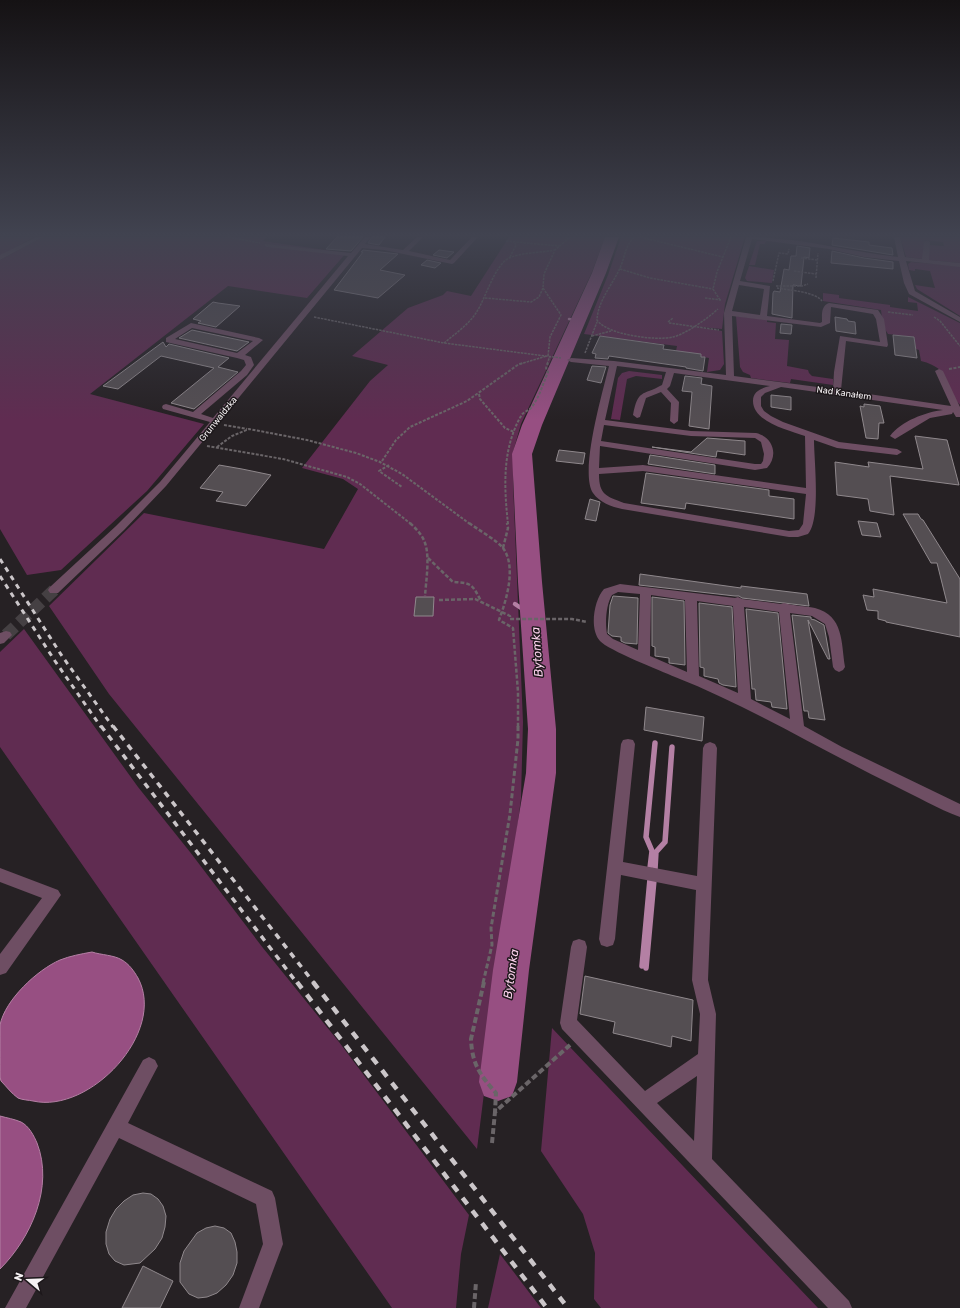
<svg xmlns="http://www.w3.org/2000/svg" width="960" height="1308" font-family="Rubik,sans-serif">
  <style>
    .green { fill: #602c51 }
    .water { fill: #974f82; stroke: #b480a4 }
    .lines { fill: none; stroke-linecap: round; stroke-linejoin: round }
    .stream-far2 { stroke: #b480a4; stroke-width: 2.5 }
    .stream-far1 { stroke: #b480a4; stroke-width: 4.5 }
    .stream { stroke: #b480a4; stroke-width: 5.5 }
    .river { fill: #974f82; fill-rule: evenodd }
    .building { fill: #544e52; stroke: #8f888c }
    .minor-tunnel { stroke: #454043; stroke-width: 12; stroke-dasharray: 12 6; stroke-linecap: butt }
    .path-far4 { stroke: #6a6568; stroke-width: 1.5; stroke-dasharray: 2.5 1; stroke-linecap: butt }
    .path-far3 { stroke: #6a6568; stroke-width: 2; stroke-dasharray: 3 1.5; stroke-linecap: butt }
    .path-far2 { stroke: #6a6568; stroke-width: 2.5; stroke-dasharray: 4 2; stroke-linecap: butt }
    .path-far1 { stroke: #6a6568; stroke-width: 3; stroke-dasharray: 5 2.5; stroke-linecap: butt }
    .path { stroke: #6a6568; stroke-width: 4; stroke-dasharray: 6 3; stroke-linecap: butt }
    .minor { fill: #6e4e63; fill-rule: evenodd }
    .rail-far2 { stroke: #cbc6c9; stroke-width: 3; stroke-dasharray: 5 5; stroke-linecap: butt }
    .rail-far1 { stroke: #cbc6c9; stroke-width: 3.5; stroke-dasharray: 6 6; stroke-linecap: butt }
    .rail { stroke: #cbc6c9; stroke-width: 4.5; stroke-dasharray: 8 8; stroke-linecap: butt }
    .labels { text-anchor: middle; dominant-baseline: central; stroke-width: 3; stroke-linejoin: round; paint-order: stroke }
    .far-street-label { font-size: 9px; fill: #f6f2f4; stroke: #1d181b }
    .water-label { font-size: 12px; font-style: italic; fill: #fcd2ed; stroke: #1d181b }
  </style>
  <rect width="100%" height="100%" fill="#262124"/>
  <!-- green -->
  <g class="green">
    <polygon points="0,237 34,237 0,256"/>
    <polygon points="43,237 267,237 263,241 346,253 307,298 228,286 90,394 204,424 147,491 61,570 27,575 0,529 0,260"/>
    <polygon points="509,237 605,237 592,272 521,424 513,452 513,483 523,722 521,798 477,1149 109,694 49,606 144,513 324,549 358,489 343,479 302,468 370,381 388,365 352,356 408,308 443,295 447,291 471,296"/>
    <polygon points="621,237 745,237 725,304 722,329 699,327 722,331 724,364 720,370 707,372 709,358 685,354 676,351 677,346 584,334 608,275"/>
    <polygon points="900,237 960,237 960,263 928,260 929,245 944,246 943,242 925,240 923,259 906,257"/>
    <polygon points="757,241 766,241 765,244 760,244 755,265 749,265"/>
    <polygon points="911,262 960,266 960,316 917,289 915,285 935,288 930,271 915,269 915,271 909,270 908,264"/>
    <polygon points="749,266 774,270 772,283 747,281 745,278"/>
    <path d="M823,293l16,2v3l51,7v2l28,4 -1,-8 -9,-1v-5l52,26v82c-17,-19 -7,-36 -39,-44l-2,-11 -3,-1 -2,-12 -26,-3 -5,-8 -2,-16 -58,-9z"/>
    <polygon points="736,316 767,320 767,322 776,323 775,339 789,340 787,366 808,370 809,373 812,376 833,379 833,385 791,379 790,383 751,378 750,375 743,372 740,367"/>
    <polygon points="629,371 662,375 662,379 636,376 627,379 620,420 611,419 618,378 622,373"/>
    <polygon points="24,629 138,787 190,852 263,948 339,1042 469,1215 461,1254 456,1308 392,1308 0,747 0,652"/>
    <polygon points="552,1028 569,1046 818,1308 601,1308 594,1299 595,1253 583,1214 541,1151"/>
    <polygon points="500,1254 541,1308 488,1308"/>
  </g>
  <!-- water -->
  <g class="water">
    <path d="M92,952c9,3 22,3 30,8 7,4 12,11 16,18 29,54 -48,136 -105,123 -4,-1 -11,-1 -15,-3 -6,-4 -12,-12 -17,-17l-1,-4c0,-14 0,-40 0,-52 5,-25 37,-55 60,-65 10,-4 21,-6 32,-8z"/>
    <path d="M0,1116c7,2 14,3 21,6 8,4 13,14 16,21 17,44 -6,95 -37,126z"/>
  </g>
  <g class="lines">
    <!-- stream-far2 -->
    <polyline class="stream-far2" points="569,319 578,321"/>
    <!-- stream-far1 -->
    <polyline class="stream-far1" points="515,604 533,616"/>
    <!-- stream -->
    <g class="stream">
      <polyline points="650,868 652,851 646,837 655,743"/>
      <polyline points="655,869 656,852 665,842 672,747"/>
      <polyline points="642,966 650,879"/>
      <polyline points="646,968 654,880"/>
    </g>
    <!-- river -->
    <polygon class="river" points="605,237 619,237 606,273 542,425 532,454 542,582 556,729 556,773 529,970 517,1082 512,1096 498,1101 484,1096 479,1082 493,970 526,773 528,729 518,582 512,454 522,425 592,273"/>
  </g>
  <!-- building -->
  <g class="building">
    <polygon points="337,237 363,237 351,251 326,249"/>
    <polygon points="372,237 385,237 379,245 368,243"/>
    <polygon points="833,238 869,242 869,245 892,248 893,255 832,245"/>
    <polygon points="797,246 810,248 809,258 804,257 801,286 793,285 792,318 772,314 773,293 774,291 780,292 784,269 789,270 791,256 796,256"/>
    <polygon points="363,250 398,254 380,270 405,275 378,298 334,290 363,252 361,252"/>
    <polygon points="439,250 454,252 447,258 433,255"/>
    <polygon points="832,251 864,258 893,262 893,269 831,263"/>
    <polygon points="427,260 441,263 435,268 421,265"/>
    <polygon points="213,302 218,303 240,306 216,327 198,323 201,321 193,319"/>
    <polygon points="835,317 847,319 848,321 855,322 856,334 836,331"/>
    <polygon points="781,324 792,325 791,334 780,333"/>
    <polygon points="192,330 249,342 237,351 179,338"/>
    <polygon points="893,335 914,337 917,358 895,355"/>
    <polygon points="600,336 664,345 663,349 701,354 701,357 705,357 703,371 686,368 686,367 609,356 608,359 595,358 596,354 592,353"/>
    <polygon points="163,342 166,347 169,344 229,358 218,367 238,372 194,409 171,403 214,368 161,356 118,389 103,386"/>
    <polygon points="592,366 606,367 601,383 587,380"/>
    <polygon points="685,376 702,378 701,384 712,386 709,429 689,426 692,392 682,391"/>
    <polygon points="771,395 791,397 791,410 771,407"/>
    <polygon points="864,404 880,406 884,423 879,423 878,439 866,438 860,406 864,407"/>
    <polygon points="915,436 947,440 959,485 890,476 894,515 870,511 868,499 837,495 835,462 869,467 868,462 923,469"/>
    <polygon points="707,438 745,441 745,455 717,451 716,457 652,447 691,452"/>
    <polygon points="559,450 585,453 583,464 556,461"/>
    <polygon points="650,455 715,465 715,474 648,464"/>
    <polygon points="219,465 242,469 271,475 246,506 216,501 223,492 200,488"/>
    <polygon points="646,473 769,490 769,496 794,499 794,519 686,503 685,509 641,503"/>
    <polygon points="590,499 600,502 596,521 585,519"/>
    <polygon points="903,514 918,514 921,519 923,520 960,579 960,637 886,622 886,621 878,619 878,611 867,610 863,595 874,597 873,589 947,603 937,563 931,563"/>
    <polygon points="858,521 877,523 881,537 862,535"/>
    <polygon points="640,574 741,588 741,586 807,594 809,606 742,598 739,596 735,596 639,585"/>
    <polygon points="613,596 638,598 637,644 625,643 621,641 621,637 612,636 608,633 610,605"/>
    <polygon points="416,597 434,597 433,616 414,616"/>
    <polygon points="652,597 684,601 685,665 669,663 669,658 655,656 655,647 652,646"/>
    <polygon points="699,603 732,607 736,687 723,685 719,683 718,679 704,676 704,668 700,667"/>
    <polygon points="746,609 778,613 787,709 772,707 771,702 756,700 755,689 752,689"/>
    <polygon points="792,615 811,617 811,619 815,620 824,625 830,659 828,659 808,620 825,720 809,718 808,711 804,711"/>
    <polygon points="646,707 704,717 702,741 644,730"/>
    <polygon points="585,976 693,1000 691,1041 672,1036 671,1047 651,1042 613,1033 615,1022 580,1014"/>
    <polygon points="143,1193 151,1194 158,1199 163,1206 166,1216 165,1227 162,1238 155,1249 140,1263 124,1265 115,1261 109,1254 106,1244 106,1232 110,1219 116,1209 124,1201 133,1195"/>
    <polygon points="215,1226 224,1228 231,1233 235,1242 237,1252 237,1263 233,1275 226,1285 217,1293 207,1297 198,1298 189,1294 180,1282 180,1263 184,1251 197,1233 206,1228"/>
    <polygon points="143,1266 173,1281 160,1308 122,1308"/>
  </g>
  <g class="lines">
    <!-- minor-tunnel -->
    <polyline class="minor-tunnel" points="6,635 54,590"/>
    <!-- path-far4 -->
    <g class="path-far4">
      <polyline points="228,237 260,243"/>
      <path d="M634,237c-9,9 -9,20 -14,31 -8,18 -22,32 -23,52 10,15 59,21 76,17 13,-3 35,-19 45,-28"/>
      <polyline points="640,237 723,257"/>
      <polyline points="506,241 559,246"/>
      <polyline points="510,257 516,245 515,243"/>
      <polyline points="801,258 817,260"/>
      <polyline points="620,269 650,278 713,289"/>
      <polyline points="794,271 816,274"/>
      <polyline points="816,278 818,253"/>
      <polyline points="773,281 779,253 788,254 789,249"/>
      <polyline points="776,286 802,286 808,284"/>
      <path d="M777,288c11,2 39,4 45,13"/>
      <polyline points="485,298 531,302 539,297 543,288"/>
      <polyline points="705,298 721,300"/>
      <polyline points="720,300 713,289 717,272 731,237"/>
      <polyline points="888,312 913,315"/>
      <polyline points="314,317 444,343 561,358"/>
      <polyline points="934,317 940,321 960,346"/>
      <polyline points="668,322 673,318"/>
      <polyline points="669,323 719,330"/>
      <polyline points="592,336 611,331"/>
      <path d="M444,343c11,-9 24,-18 32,-30 10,-15 18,-47 33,-55 14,-6 31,-5 46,-8"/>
      <polyline points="585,353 597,322"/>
      <polyline points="548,356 550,337 561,315 543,288 544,274 555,250 570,237"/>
      <polyline points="520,364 547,356"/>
      <polyline points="547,364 550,356"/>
    </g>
    <!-- path-far3 -->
    <g class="path-far3">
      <polyline points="949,369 960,367"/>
      <polyline points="479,394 480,399 505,428 514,432"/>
      <polyline points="224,425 247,429"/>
      <polyline points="207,446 283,459 347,477 360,484 411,524"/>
      <polyline points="217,447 232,436 249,429 307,440 356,453 380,462 402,474 470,524"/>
      <polyline points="382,461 396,440 410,427 467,401 519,364 524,363"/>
      <polyline points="389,465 379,471 402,487"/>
      <path d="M508,524c-4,-37 -6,-75 13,-108 2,-4 7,-5 10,-8 8,-10 12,-24 17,-36l-2,-4 2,-5"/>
    </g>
    <!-- path-far2 -->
    <g class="path-far2">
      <path d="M410,523c6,6 12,11 15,20 5,14 1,38 0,53"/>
      <path d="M469,523c8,6 29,18 34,25 14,19 3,53 -4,72l14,8 5,64v35"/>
      <polyline points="503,548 508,528 507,523"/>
      <path d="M428,558l25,24c19,1 19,2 28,19"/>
      <polyline points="439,600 475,599 510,616 510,619 572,619 587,622"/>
    </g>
    <!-- path-far1 -->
    <polyline class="path-far1" points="483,983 492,945 491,928 510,814 518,739 518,726"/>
    <!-- path -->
    <g class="path">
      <path d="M484,982l-13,57c1,25 9,36 25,54l-1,19"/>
      <polyline points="492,1143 495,1112 570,1045"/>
      <polyline points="474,1308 476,1282"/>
    </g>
    <!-- minor -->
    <g class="minor">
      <polygon points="36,237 43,237 0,260 0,255"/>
      <path d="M365,237h6l-6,7 38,6 14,-13h6l-14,14 41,9 22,-23h6l-24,26 -2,1 -68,-14 -22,-2 -196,238 -42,44 -66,63h-8l-2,-3 2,-3 66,-61 44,-44 50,-60 -47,-13 -1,-2 1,-2 3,-1 27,8 48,-41 5,-6 -2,-5 -7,-2 -71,-16v-4l25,-15 68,15 4,2 -18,15 6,2 3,8 -7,10 -46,39 12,4 135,-162 -81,-9 -2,-1v-2l86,9zM192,328l61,13 -16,12 -62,-14z"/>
      <path d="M746,237c15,-1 31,2 46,3 36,5 70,13 106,17l-4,-20h6l5,20 17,2 2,-17 3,-2 3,2 -1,18 31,3v4l-54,-6 9,30 45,26v5l-51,-28 -5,-11 -5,-22 -35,-4 -35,-8 -77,-10 -12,42 30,5 -3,30 53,7 2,-1c0,-8 -1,-16 7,-19l49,7 6,9 4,26 -1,2 -41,-6 -5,49 110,16 -16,-35 4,-2 4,2 17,36v10h-4l-3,-5 -1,2 -22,4 -35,21 -5,-3c11,-15 36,-24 53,-26l-162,-23 -16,6 -4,4v9l3,5 7,5 12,6 56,20 58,7 5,3 -5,3 -60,-7 -23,-8c0,20 7,79 -6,94l-10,3h-9l-167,-28c-10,-2 -23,-7 -29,-16 -14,-21 10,-102 16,-127l-38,-4 -4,-2 4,-2 43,3 112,14 -2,-62zM739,285l25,4 -4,26 -28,-4zM831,307l42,7 3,5 4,23 -40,-6 -6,36 -1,17 -99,-13 -2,-60 89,11 9,-4zM617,366l49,6 -4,13c-20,11 -24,4 -29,30l4,3 3,-1 6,-19 15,-6 10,11 -1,18 4,3 4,-3 1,-19 -12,-13 3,-3 4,-13 96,13c-8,2 -17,5 -17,15 0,21 35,29 52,35l1,52 -163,-23 -44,3 1,-22 155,24 12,-2c12,-13 6,-31 -11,-35l-65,-2 -86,-11zM604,425l87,11 64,2 6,4 3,12 -1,7 -2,3h-6l-154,-23zM643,471l163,23 -3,30 -4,6 -10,1 -165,-28c-18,-7 -25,-8 -25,-29z"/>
      <path d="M620,584l115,14 3,-1 4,2 39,5 3,-1c10,3 20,3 31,5 29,8 26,34 30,59l-2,3 -4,2 -4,-2 -2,-3 -4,-30 -4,-13 -13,-8 -22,-3 14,113 38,21 118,57v13c-22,-8 -44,-21 -65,-31 -74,-36 -144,-79 -220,-109 -14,-6 -67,-27 -75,-36 -11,-12 -6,-41 4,-52zM618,592l22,2 -2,56 -25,-11 -6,-5c-2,-12 -1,-29 5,-39zM651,595l34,5 2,72 -37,-16zM697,601l36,5 5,87 -39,-17zM744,607l35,5 11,107 -39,-20z"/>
      <polygon points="6,631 10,632 12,635 4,643 0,644 0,633"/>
      <path d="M628,739l5,1 2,4 -12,118 74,14 6,-128 2,-4 5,-2 5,2 2,4 -9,232 8,34 -4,145 137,142 3,7h-24l-266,-279 -2,-6 11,-76 2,-6 6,-2 6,2 2,6 -10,73 68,71 53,-37 2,-40 -8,-34 4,-90 -75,-15 -6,64 -2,6 -6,2 -6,-2 -2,-6 22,-195 2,-4zM697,1076l-3,65 -37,-38z"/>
      <polygon points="0,868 58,890 61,895 6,973 0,975 0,954 42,898 0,882"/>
      <polygon points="149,1057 155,1060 158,1066 128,1123 272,1191 275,1198 283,1244 259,1308 239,1308 263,1244 256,1204 119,1138 26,1308 5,1308 143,1060"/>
    </g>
    <!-- rail-far2 -->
    <g class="rail-far2">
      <polyline points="0,559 62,656 113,727"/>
      <polyline points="0,576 55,661 101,727"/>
    </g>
    <!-- rail-far1 -->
    <g class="rail-far1">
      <polyline points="101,726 297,983"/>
      <polyline points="113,726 314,983"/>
    </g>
    <!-- rail -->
    <g class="rail">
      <polyline points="297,982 547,1308"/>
      <polyline points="313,982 568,1308"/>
    </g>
  </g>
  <!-- sky -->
  <linearGradient id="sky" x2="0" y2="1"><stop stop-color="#151214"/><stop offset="0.56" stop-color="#414350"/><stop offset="1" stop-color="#414350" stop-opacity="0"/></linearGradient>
  <rect width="960" height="420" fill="url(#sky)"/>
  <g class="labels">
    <!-- far-street labels -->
    <g class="far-street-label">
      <text transform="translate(844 393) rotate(8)">Nad Kanałem</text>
      <text transform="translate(218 419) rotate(-51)">Grunwaldzka</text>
    </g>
    <!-- water labels -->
    <g class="water-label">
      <text transform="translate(537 652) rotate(-94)">Bytomka</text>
      <text transform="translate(511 974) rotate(-82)">Bytomka</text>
    </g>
  </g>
  <!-- north arrow -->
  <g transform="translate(28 1280) rotate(289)" stroke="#1d181b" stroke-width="3" paint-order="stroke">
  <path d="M0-3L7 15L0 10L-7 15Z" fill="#f6f2f4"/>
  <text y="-6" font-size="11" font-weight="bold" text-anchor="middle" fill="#f6f2f4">N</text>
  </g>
</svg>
